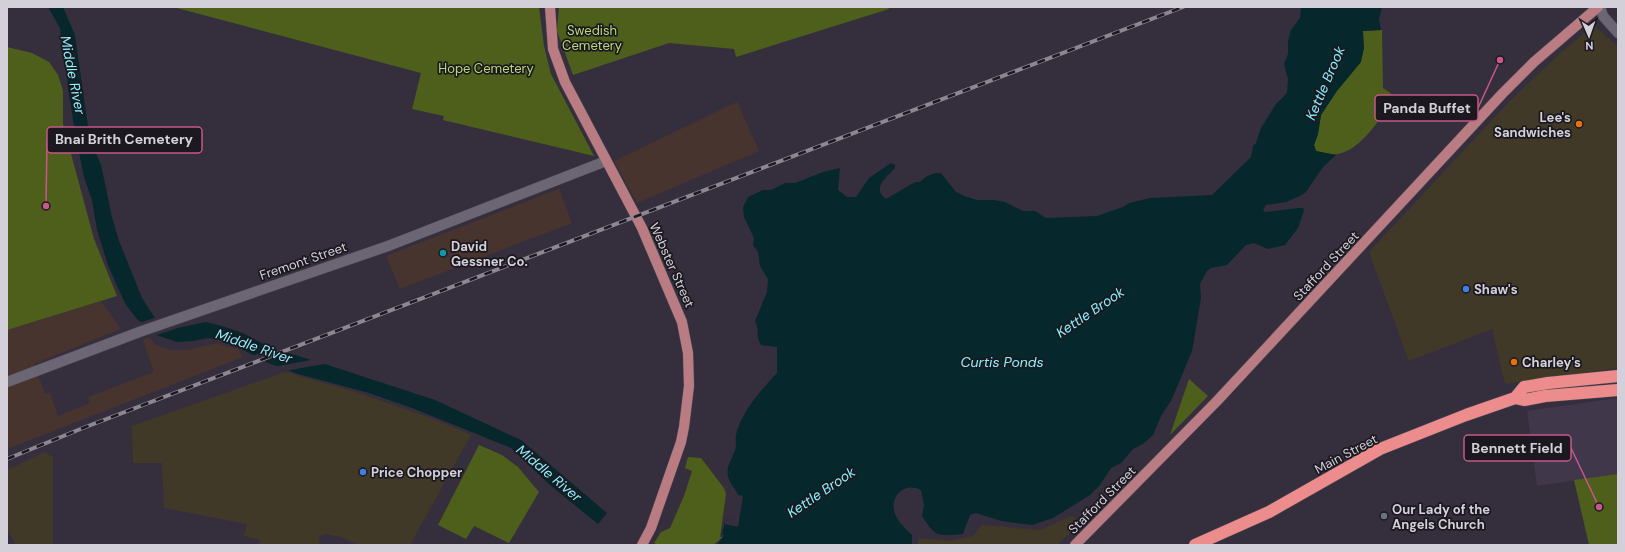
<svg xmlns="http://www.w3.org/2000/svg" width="1625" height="552" font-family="'DM Sans',sans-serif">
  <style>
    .commercial { fill: #413928 }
    .industrial { fill: #48342f }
    .built { fill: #40374a }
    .green { fill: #4e5f1c }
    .water { fill: #06272b }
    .pier { fill: #352f3d }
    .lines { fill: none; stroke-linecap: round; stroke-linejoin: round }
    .minor-casing { stroke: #504b56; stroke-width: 11 }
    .major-casing { stroke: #504b56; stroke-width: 11 }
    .highway-casing { stroke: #504b56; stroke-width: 13 }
    .minor { stroke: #6c6574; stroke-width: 10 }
    .major { stroke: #b97c82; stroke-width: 10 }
    .highway { stroke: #ec8c8c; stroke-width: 12 }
    .rail-casing { stroke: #8c8792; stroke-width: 4 }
    .rail { stroke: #1b191f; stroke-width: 2.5; stroke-dasharray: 8; stroke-linecap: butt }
    .food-dot { fill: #e8710a; stroke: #1b191f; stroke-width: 1.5 }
    .culture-dot { fill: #0f9aa8; stroke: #1b191f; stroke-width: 1.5 }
    .shop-dot { fill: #3f7fe0; stroke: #1b191f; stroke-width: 1.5 }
    .worship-dot { fill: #6b7280; stroke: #1b191f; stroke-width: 1.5 }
    .labels { text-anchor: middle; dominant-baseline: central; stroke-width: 3.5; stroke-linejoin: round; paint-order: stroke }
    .park-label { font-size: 13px; fill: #bcd778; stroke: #1b191f }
    .poi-label { font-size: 13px; font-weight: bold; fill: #d4d0d9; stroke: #1b191f; text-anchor: start }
    .street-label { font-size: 13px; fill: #d4d0d9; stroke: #1b191f }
    .water-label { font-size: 14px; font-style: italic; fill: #87f1fe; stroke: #1b191f }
    .leader { fill: none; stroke: #c85887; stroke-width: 1.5 }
    .callout-dot { fill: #c85887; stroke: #1b191f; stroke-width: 1.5 }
    .callout { fill: #1b191f; stroke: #c85887; stroke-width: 1.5 }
    .callout-label { font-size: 14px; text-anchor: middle; font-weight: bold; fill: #d4d0d9 }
  </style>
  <rect width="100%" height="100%" fill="#352f3d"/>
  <!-- commercial -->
  <g class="commercial">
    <polygon points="1594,25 1618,47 1618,368 1505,384 1492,329 1409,361 1369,252 1508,103 1557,56"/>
    <polygon points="285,372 356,392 431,418 471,435 410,545 357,545 342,537 325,534 319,536 320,545 259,545 260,540 244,536 247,524 164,508 162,463 133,463 132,426"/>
    <polygon points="44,452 53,457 53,545 16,545 7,528 7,470"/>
    <polygon points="1072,516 1080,523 1057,545 918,545 919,538 948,541 973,536 982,525 1040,530"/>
  </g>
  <!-- industrial -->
  <g class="industrial">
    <polygon points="737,102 759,151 637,203 614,161"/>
    <polygon points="559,189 572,223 400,289 386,256"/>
    <polygon points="101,301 121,329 34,364 45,394 50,393 58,416 90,403 88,397 154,372 143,339 149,337 155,345 171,350 187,350 217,343 228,347 238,349 243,357 7,449 7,330"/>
  </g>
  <!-- built -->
  <polygon class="built" points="1618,398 1618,474 1537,486 1527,411"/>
  <!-- green -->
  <g class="green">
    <polygon points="173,7 539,7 544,46 551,74 594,156 443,120 444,116 412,109 421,73"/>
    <polygon points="559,7 888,7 889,9 736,57 734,49 669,43 573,75 557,31"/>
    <path d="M1382,30l1,58 10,7v8c-15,16 -32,48 -56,51 -6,1 -15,-2 -21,-3l-2,-6 4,-11 3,-19 43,-67 -2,-17z"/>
    <polygon points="7,47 32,53 49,62 58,75 63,91 63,124 94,239 117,296 7,330"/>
    <polygon points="1189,379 1208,396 1170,435"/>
    <polygon points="479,445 502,455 518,467 539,492 509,543 474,526 466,539 438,525"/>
    <polygon points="688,457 701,458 724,488 726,494 720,537 723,537 713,545 658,545 654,543 661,532 670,528 684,496 692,471 685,468"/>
    <polygon points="1618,474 1618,545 1589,545 1574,480"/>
  </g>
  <!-- water -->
  <g class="water">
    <polygon points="48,7 63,7 75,35 90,140 101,165 112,217 119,241 142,298 157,321 178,328 206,322 225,327 243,333 269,347 334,367 435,400 521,440 607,513 598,524 551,486 511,448 412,408 369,393 298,374 268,363 236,346 222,340 208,338 193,341 177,342 156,335 137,319 126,305 118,288 108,265 97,230 92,200 84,177 76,138 68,88 66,54 62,46 60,28"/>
    <path d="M1301,7h81l-3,12 2,11 -18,1 1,17 -3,14 -24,29 -16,24 -3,19 -4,11 2,6 20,4 -13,12 -17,25 -6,4 -14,6 -20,3 -3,5 2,2 33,-4h5l1,2 -6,18 -13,17 -17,4 -14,-6 -8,2 -19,20 -16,3 -4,3 -7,13 1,14 -9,53 -20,48 -11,17 -8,19 -10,9 -10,5 -12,14 -10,5 -11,17 -10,10 -37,23 -21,7 -31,-4 -25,-8 -6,2 -7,19c-25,2 -27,4 -41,-18l2,-11 -3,-15c-17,-9 -34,8 -25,26 3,7 11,14 16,19v10h-195l7,-10h-2l3,-14 8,-2c2,-6 8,-18 5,-24 -3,-7 -8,-10 -10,-19 -2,-10 4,-17 7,-26 2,-5 0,-10 1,-15 5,-23 26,-46 41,-62v-26l-16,-2c-6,-10 -1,-14 -6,-24l12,-29 1,-13 -8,-13 -2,-14 -5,-7 1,-7 -10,-21 -1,-10 5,-10 15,-7h8l14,-7h10l28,-11 17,-4 -2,22 9,7h9l13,-19 22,-15 4,2v3c-9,10 -24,20 -9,31l29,-17h5c6,-6 12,-9 21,-9l15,19 8,4 13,4h17l11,2 18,9h12l11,7 51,-2 26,-9 6,-4 21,-5 62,-3 39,-38 2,-11 3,-3 5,-15 15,-24 11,-11 1,-14 -4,-15 4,-10v-13l3,-11 9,-12z"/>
  </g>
  <!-- pier -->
  <g class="pier">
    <polygon points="157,317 164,322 177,326 178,328 154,336 139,323"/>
    <polygon points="275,347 291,352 262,362 252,356"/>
    <polygon points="316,359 330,363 285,371 273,367"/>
    <polygon points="738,495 743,496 738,527 725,524 725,521 733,519"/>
  </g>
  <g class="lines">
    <!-- minor casing -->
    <g class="minor-casing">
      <g id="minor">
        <polyline points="1600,7 1603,16 1618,33"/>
        <polyline points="7,382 142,331 388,246 606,161"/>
      </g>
    </g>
    <!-- major casing -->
    <g class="major-casing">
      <g id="major">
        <polyline points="550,7 553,49 565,82 642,228 682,322 688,353 689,386 684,427 681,442 651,528 642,545"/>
        <polyline points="1075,545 1217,401 1502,94 1534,62 1598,7"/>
      </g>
    </g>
    <!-- highway casing -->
    <g class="highway-casing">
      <g id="highway">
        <polyline points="1515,398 1524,400 1545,396 1618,390"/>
        <polyline points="1195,545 1269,512 1380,449 1466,415 1515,398 1524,387 1548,383 1618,376"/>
      </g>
    </g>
    <!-- minor -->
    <use href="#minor" class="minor"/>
    <!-- major -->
    <use href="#major" class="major"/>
    <!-- highway -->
    <use href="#highway" class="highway"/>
    <!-- rail casing -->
    <g class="rail-casing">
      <polyline id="rail" points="7,459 83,428 1183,7"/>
    </g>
    <!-- rail -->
    <use href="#rail" class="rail"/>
  </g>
  <!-- markers -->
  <g class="food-dot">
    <circle cx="1579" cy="124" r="4"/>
    <circle cx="1514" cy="362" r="4"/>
  </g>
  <circle class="culture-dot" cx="443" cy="253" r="4"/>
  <g class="shop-dot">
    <circle cx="1466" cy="289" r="4"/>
    <circle cx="363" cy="472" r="4"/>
  </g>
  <circle class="worship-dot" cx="1384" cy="516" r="4"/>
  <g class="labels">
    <!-- park labels -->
    <g class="park-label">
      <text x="592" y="30">Swedish<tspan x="592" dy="15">Cemetery</tspan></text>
      <text x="486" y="68">Hope Cemetery</text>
    </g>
    <!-- poi labels -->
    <g class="poi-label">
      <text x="1571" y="117" text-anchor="end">Lee's<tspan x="1571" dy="15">Sandwiches</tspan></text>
      <text x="451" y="246">David<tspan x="451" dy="15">Gessner Co.</tspan></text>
      <text x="1474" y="289">Shaw's</text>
      <text x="1522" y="362">Charley's</text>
      <text x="371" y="472">Price Chopper</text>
      <text x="1392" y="509">Our Lady of the<tspan x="1392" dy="15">Angels Church</tspan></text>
    </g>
    <!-- street labels -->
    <g class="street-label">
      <text transform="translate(303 261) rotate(-19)">Fremont Street</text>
      <text transform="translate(672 265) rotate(66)">Webster Street</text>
      <text transform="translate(1326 266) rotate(-47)">Stafford Street</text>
      <text transform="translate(1346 454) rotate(-28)">Main Street</text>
      <text transform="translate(1102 500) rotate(-45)">Stafford Street</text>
    </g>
    <!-- water labels -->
    <g class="water-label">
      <text transform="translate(73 75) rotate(79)">Middle River</text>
      <text transform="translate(1325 83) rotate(-67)">Kettle Brook</text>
      <text transform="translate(1090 312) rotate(-34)">Kettle Brook</text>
      <text transform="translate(254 346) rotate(19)">Middle River</text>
      <text x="1002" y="362">Curtis Ponds</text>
      <text transform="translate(549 473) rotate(40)">Middle River</text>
      <text transform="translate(821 492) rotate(-34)">Kettle Brook</text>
    </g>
  </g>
  <!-- callouts -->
  <path class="leader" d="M1500 60L1478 108M46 206L47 140M1599 507L1571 448"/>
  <g class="callout-dot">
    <circle cx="1500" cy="60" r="4"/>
    <circle cx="46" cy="206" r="4"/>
    <circle cx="1599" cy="507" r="4"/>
  </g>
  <g class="callout">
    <rect x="1375" y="95" width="103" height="26" rx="4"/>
    <rect x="47" y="127" width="155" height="26" rx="4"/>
    <rect x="1464" y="435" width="107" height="26" rx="4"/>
  </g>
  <g class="callout-label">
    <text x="1427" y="113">Panda Buffet</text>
    <text x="124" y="144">Bnai Brith Cemetery</text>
    <text x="1517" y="453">Bennett Field</text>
  </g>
  <!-- border -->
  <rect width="1625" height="552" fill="none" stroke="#d4d0d9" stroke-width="16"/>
  <!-- north arrow -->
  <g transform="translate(1589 36) rotate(178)" stroke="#1b191f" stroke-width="3" paint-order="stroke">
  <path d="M0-3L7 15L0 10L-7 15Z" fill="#d4d0d9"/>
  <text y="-6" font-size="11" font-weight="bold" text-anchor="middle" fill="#d4d0d9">N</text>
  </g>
</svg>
